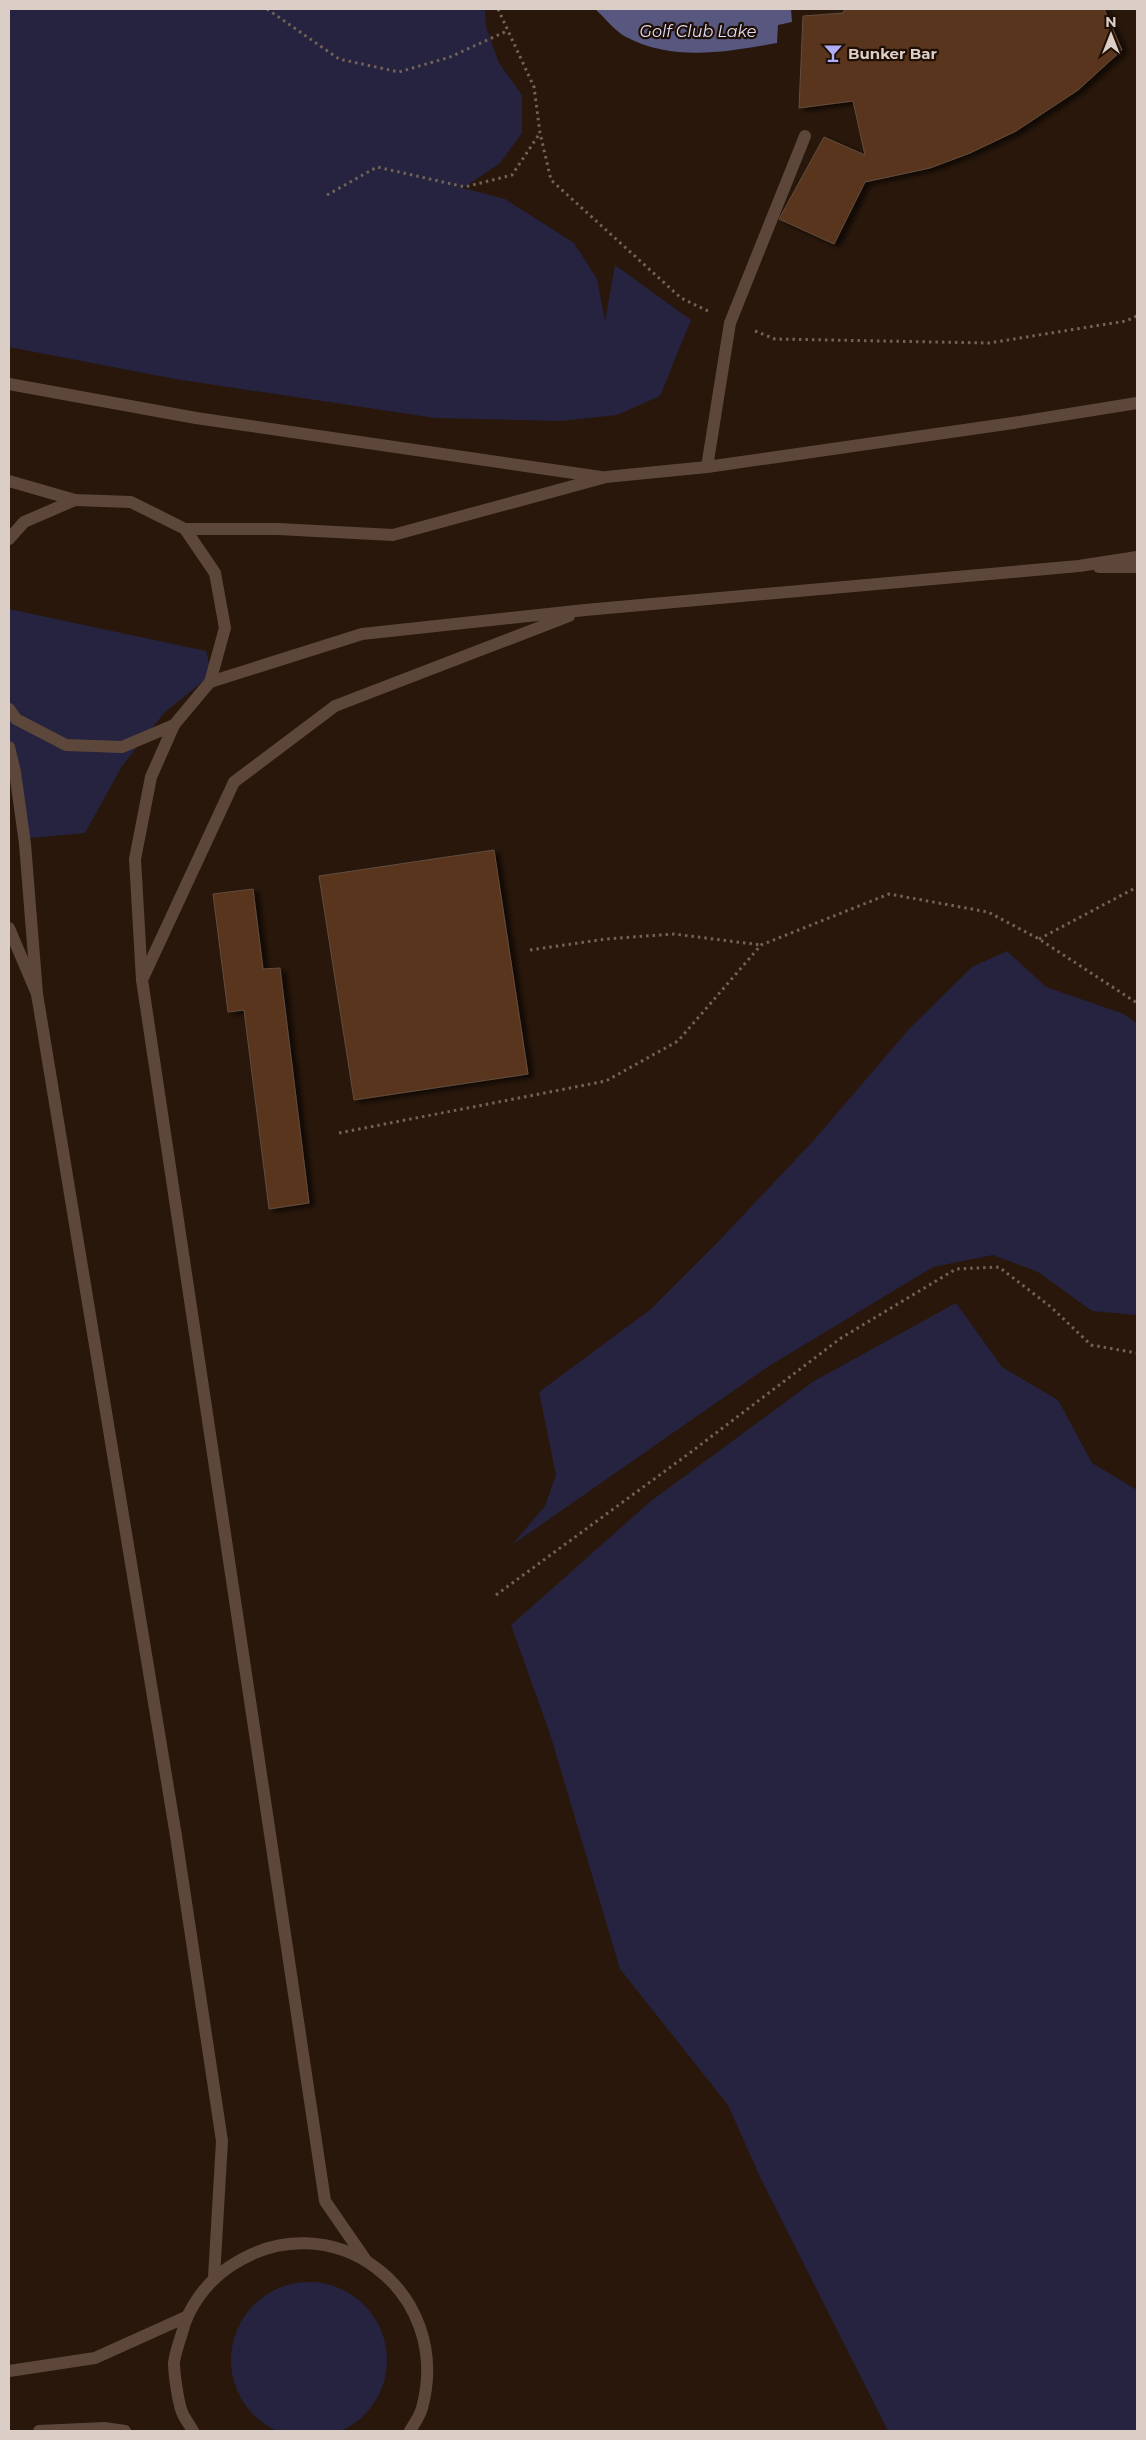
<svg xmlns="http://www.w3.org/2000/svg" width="1146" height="2440" font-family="Montserrat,sans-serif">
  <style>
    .green { fill: #25233f }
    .water { fill: #58577f }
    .building { fill: #58341b; stroke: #624d3f; filter: url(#shadow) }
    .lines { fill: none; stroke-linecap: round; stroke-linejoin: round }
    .path { stroke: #726258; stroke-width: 3; stroke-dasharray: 2.5 4; stroke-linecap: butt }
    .service { stroke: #5d473a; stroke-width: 12 }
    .minor { stroke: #5d473a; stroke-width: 12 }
    .tertiary { stroke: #5d473a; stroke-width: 12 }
    .secondary { stroke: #5d473a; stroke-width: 12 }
    .labels { text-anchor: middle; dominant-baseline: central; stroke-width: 4.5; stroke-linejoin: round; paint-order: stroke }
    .poi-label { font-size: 15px; font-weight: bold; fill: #dbcec6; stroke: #1f0e03; text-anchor: start }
    .water-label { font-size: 16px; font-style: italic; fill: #e1e1fd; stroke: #1f0e03 }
  </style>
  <defs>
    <filter id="shadow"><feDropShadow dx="5.5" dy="3" stdDeviation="2.5" flood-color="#0009"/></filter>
  </defs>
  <rect width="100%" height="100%" fill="#29170b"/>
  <!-- green -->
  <g class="green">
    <polygon points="9,9 485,9 486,27 499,63 522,95 522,133 500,163 465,187 452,185 505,199 574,243 597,279 605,321 615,265 691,320 660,396 617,415 560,421 435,418 175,379 9,347"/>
    <polygon points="9,609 206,651 212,674 165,712 122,766 85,833 30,838 9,744"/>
    <polygon points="1007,951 1046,987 1124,1014 1137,1024 1137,1315 1092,1311 1038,1272 993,1255 933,1267 769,1366 512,1545 545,1506 556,1475 539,1392 651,1309 715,1245 814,1140 910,1028 972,967"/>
    <polygon points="956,1303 1002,1367 1058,1400 1092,1463 1137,1490 1137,2431 888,2431 761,2179 728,2105 620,1969 550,1734 511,1625 651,1501 814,1381"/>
    <circle cx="309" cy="2360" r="78"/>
  </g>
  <!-- water -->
  <path class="water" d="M595,9h196l1,13 -14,3 -1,18c-50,9 -103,19 -151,-6 -11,-6 -21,-19 -31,-28z"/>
  <!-- building -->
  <g class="building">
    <polygon points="845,9 1104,9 1122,50 1078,90 1016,131 970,153 930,168 865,182 834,244 779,219 824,137 865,155 853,101 799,108 803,16 843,13"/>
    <polygon points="494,850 528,1074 354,1100 319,876"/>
    <polygon points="253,889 263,969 280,968 309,1203 269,1209 244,1010 228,1012 213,894"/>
  </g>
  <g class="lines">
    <!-- path -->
    <g class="path">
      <polyline points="267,9 339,59 399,72 450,57 507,31"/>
      <polyline points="498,9 534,87 540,133 551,180 681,298 708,311"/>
      <polyline points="327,195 377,167 465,187 512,175 540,133"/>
      <polyline points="755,331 775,339 989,343 1126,321 1137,316"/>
      <polyline points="1039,939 1137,887"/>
      <polyline points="530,950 606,939 674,934 761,945"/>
      <polyline points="339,1133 606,1081 678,1041 761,945 889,894 988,912 1039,939 1137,1003"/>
      <polyline points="496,1595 691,1452 841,1338 956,1269 999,1267 1051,1307 1091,1345 1137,1353"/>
    </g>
    <!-- service -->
    <g class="service">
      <polyline points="707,467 730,323 805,136"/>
      <polyline points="1099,567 1137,567"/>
    </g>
    <!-- minor -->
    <g class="minor">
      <polyline points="9,2371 95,2358 186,2317"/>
      <polyline points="39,2431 104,2428 125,2431"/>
    </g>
    <!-- tertiary -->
    <g class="tertiary">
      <polyline points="174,725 151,777 135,859 142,980 325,2201 365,2259"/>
      <polyline points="9,747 15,772 25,844 37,994 176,1836 222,2141 214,2277"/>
      <path d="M193,2431c-3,-6 -9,-13 -11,-19 -4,-10 -8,-39 -8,-49 1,-10 5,-20 8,-30 6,-26 25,-51 47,-66 101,-69 225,23 193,141 -2,8 -8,16 -12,23"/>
    </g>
    <!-- secondary -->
    <g class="secondary">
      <polyline points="9,384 196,418 601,477"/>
      <polyline points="9,481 75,500 131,502 185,529 215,573 225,628 210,682 174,725 122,747 66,745 16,719 9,709"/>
      <polyline points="185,529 278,529 393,535 606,477 707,467 1013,423 1137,403"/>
      <polyline points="9,539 24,522 75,500"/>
      <polyline points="210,682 362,634 585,610 1079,566 1137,557"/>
      <polyline points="9,928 37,994"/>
      <polyline points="142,980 234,782 335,706 569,616"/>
    </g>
  </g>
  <!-- icons -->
  <defs>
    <g id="bar-bare" transform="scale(1.5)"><path d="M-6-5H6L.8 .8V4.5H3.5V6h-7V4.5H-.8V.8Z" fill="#b0aefa" stroke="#1f0e03" stroke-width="2.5" paint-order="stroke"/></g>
  </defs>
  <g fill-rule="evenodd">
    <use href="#bar-bare" x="833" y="53"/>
  </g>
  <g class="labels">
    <!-- poi labels -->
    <g class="poi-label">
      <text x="848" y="53">Bunker Bar</text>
    </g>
    <!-- water labels -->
    <g class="water-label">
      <text x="698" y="31">Golf Club Lake</text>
    </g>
  </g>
  <!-- border -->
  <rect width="1146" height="2440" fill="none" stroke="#dbcec6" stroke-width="20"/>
  <!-- north arrow -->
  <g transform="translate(1111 35)" stroke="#1f0e03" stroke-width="4" paint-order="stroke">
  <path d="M0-4L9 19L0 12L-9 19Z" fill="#dbcec6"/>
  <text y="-8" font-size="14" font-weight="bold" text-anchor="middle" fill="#dbcec6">N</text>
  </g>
</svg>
